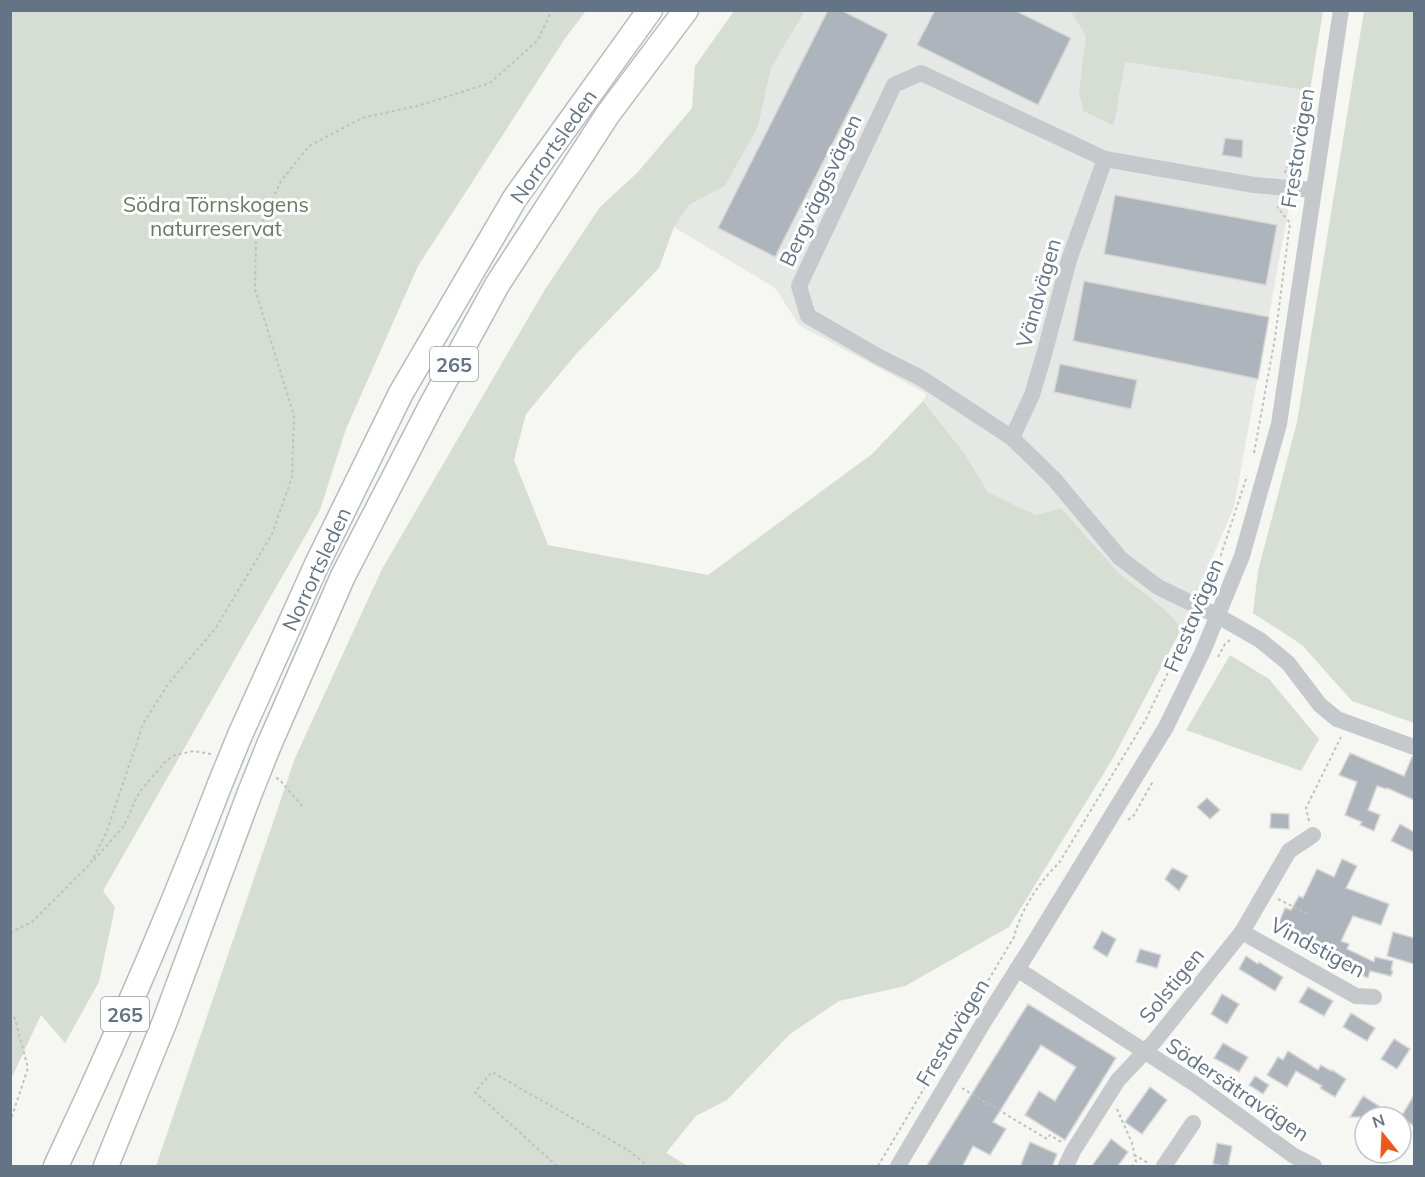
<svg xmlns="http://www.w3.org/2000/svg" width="1425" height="1177" font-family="Mulish,sans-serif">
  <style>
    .built { fill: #e6e8e5 }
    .green { fill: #d6ded3 }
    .building { fill: #adb4bb; stroke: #d7d7d5; stroke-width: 1.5 }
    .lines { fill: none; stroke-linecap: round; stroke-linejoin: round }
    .highway-casing { stroke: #b7bbbe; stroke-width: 27 }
    .path { stroke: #bec1c3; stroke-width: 2; stroke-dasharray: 3 3; stroke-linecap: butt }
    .minor { stroke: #c5c9cc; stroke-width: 16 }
    .highway { stroke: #fff; stroke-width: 24 }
    .highway-bridge-casing { stroke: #b7bbbe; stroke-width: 27; stroke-linecap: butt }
    .highway-bridge { stroke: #fff; stroke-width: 24 }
    .labels { text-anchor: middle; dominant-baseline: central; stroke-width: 6; stroke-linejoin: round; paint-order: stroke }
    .shield { fill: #fff; stroke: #919eaa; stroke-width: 1.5 }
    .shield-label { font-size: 20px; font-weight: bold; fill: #627486 }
    .street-label { font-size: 21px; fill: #627486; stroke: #fff }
    .park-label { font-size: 21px; fill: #667c62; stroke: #fff }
  </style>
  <rect width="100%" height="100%" fill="#f6f6f2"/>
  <!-- built -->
  <polygon class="built" points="805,11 1067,11 1071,12 1086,36 1079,91 1114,126 1125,62 1310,91 1234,507 1182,628 1163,608 1118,572 1061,508 1036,515 988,492 965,454 923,401 927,394 799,325 775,288 674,227 689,205 725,186 758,127 771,68"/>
  <!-- green -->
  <g class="green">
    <polygon points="11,10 586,11 566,37 418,266 346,429 320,510 103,891 115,907 99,982 65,1043 41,1015 11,1079"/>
    <polygon points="734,11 805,11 771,68 758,127 725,186 689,205 674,227 659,268 577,353 526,414 514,460 548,545 708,575 872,454 923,401 965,454 988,492 1036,515 1061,508 1118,572 1163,608 1182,628 1112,760 1009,927 905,986 839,1001 790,1034 727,1100 696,1116 666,1153 688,1166 156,1166 295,758 382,569 544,291 600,207 637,173 692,108 695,66"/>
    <polygon points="1067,11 1323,10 1323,11 1310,91 1125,62 1114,126 1083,111 1079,91 1086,36 1071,12"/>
    <polygon points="1364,11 1414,11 1414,723 1352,701 1302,645 1253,613 1258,571 1297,422"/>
    <polygon points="1230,655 1269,679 1319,739 1301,771 1186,730"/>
  </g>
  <!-- building -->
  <g class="building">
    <polygon points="828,10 841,10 888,34 775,257 718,228"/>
    <polygon points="935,10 1014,10 1071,38 1038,105 917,45"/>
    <polygon points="1225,138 1243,140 1242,158 1222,155"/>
    <polygon points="1115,195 1277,225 1266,285 1104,254"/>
    <polygon points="1084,281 1269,317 1258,379 1073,341"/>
    <polygon points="1060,364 1137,380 1131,409 1054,392"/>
    <polygon points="1350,753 1404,776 1412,757 1414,757 1414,800 1387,788 1386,789 1377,786 1368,810 1380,815 1374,831 1360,825 1362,822 1345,815 1357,782 1339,775"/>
    <polygon points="1207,798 1220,810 1210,819 1197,807"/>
    <polygon points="1271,813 1289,814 1289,829 1270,828"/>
    <polygon points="1400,824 1414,832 1414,852 1391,841"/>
    <polygon points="1342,859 1357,866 1346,888 1389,904 1381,925 1353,916 1341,941 1349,944 1347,949 1374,962 1375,957 1393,961 1391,970 1393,971 1391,976 1370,971 1368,978 1337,964 1339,960 1323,953 1324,950 1292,936 1294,932 1278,925 1285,908 1291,910 1299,896 1303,898 1317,869 1334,877"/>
    <polygon points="1172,868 1177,870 1188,876 1179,891 1165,879"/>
    <polygon points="1102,931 1116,939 1107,957 1093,948"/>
    <polygon points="1393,932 1414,938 1414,964 1387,956"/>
    <polygon points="1140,949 1161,955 1157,968 1136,962"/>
    <polygon points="1246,956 1258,964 1259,962 1283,977 1275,991 1239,969"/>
    <polygon points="1308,987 1333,1001 1324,1016 1299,1002"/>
    <polygon points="1222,994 1239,1004 1227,1024 1211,1014"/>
    <polygon points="1028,1004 1116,1058 1065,1140 1025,1115 1039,1091 1055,1101 1076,1067 1041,1045 993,1122 1006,1129 990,1155 973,1146 962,1167 926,1167"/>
    <polygon points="1351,1013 1375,1028 1367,1041 1343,1027"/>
    <polygon points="1394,1039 1410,1049 1397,1069 1381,1059"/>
    <polygon points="1223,1043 1248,1057 1239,1072 1214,1058"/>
    <polygon points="1288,1051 1318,1070 1321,1065 1331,1071 1332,1070 1346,1079 1335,1097 1320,1088 1322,1086 1296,1071 1287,1087 1267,1075 1278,1057 1283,1060"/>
    <polygon points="1255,1076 1269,1085 1263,1094 1249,1085"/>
    <polygon points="1150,1087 1167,1100 1142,1134 1125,1122"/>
    <polygon points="1414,1095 1414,1126 1401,1117"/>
    <polygon points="1363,1096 1379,1106 1373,1117 1350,1117"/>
    <polygon points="1111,1139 1128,1152 1117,1167 1091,1167"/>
    <polygon points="1030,1142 1057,1154 1052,1167 1020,1167"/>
    <polygon points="1217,1143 1232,1146 1228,1167 1213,1164"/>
  </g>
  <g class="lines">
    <!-- highway casing -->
    <g class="highway-casing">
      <g id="highway">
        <polyline points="240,735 317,564 401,393 515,198 650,10"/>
        <polyline points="269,745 343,576 432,404 497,285 608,114 686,10"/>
        <path d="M56,1166c59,-125 114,-252 164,-382"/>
        <polyline points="106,1166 165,1021 249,795"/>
      </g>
    </g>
    <!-- path -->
    <g class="path">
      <polyline points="1285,173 1286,168 1305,152"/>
      <polyline points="1254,453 1275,338 1290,223 1278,208 1279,202"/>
      <polyline points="1202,593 1214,576 1247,476"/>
      <polyline points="1218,657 1225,644 1230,640"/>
      <polyline points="276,778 279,779 302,806"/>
      <polyline points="1128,820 1134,815 1152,783 1152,780"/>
      <polyline points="1309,821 1306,808 1341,737"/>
      <polyline points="94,860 123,827 140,791 166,761 175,755 194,751 211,754"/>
      <polyline points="1278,899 1308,914"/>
      <polyline points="10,933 32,922 90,864 107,831 143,724 168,684 215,629 272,534 292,477 294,416 255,289 256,235 281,181 309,146 362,118 421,105 490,83 538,40 552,10"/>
      <polyline points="10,1012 15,1019 28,1068 10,1122"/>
      <polyline points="962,1088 1047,1139 1050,1135 1061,1142"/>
      <polyline points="1117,1109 1132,1143 1136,1162 1132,1166"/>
      <polyline points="1134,1155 1150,1164"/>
      <polyline points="557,1166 475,1092 492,1072 628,1150 648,1166"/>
      <path d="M878,1166l136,-229c7,-27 24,-54 45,-74l87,-144 37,-78 7,-18v-5"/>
    </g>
    <!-- minor -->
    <g class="minor">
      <polyline points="1313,190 1254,185 1105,159 921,73 894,85 799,286 808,316 879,357 921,378 1012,438 1054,479 1120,558 1158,587 1218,616 1260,640 1288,663 1320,705 1337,719 1414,747"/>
      <polyline points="1012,438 1032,395 1045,351 1069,260 1105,159"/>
      <polyline points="1242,932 1356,996 1374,997"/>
      <polyline points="1017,969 1195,1084 1294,1156 1314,1166"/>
      <polyline points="898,1166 985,1020 1032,946 1166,727 1203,651 1242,556 1279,424 1341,10"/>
      <polyline points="1066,1166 1073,1151 1118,1080 1154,1042 1242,932 1289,851 1313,835"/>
      <polyline points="1164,1166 1193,1123"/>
    </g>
    <!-- highway -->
    <use href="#highway" class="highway"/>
    <!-- highway-bridge casing -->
    <g class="highway-bridge-casing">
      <g id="highway-bridge">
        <polyline points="220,784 240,735"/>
        <polyline points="249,795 269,745"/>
      </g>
    </g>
    <!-- highway-bridge -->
    <use href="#highway-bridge" class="highway-bridge"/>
  </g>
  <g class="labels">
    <!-- shield labels -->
    <g class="shield">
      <rect x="430" y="347" width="48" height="34" rx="4.5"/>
      <rect x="101" y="997" width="48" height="34" rx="4.5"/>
    </g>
    <g class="shield-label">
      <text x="454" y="364">265</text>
      <text x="125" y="1014">265</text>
    </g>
    <!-- street labels -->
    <g class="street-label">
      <text transform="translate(553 146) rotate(-55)">Norrortsleden</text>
      <text transform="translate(1297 148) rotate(-81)">Frestavägen</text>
      <text transform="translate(820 190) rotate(-65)">Bergväggsvägen</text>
      <text transform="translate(1038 293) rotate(-74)">Vändvägen</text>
      <text transform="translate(316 569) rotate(-65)">Norrortsleden</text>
      <text transform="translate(1193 615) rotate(-67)">Frestavägen</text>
      <text transform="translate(1318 947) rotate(28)">Vindstigen</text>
      <text transform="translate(1171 985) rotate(-51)">Solstigen</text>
      <text transform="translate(952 1032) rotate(-59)">Frestavägen</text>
      <text transform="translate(1238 1089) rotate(34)">Södersätravägen</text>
    </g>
    <!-- park labels -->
    <g class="park-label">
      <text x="216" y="204">Södra Törnskogens<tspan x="216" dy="24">naturreservat</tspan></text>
    </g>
  </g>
  <!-- border -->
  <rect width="1425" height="1177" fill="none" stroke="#627486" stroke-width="24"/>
  <!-- north arrow -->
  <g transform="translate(1383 1135) rotate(342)"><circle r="28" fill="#ffffff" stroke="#c0c7cf" stroke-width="1.5"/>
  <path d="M0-4.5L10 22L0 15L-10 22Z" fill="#f15517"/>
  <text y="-9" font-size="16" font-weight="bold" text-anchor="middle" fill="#627486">N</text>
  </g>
</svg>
